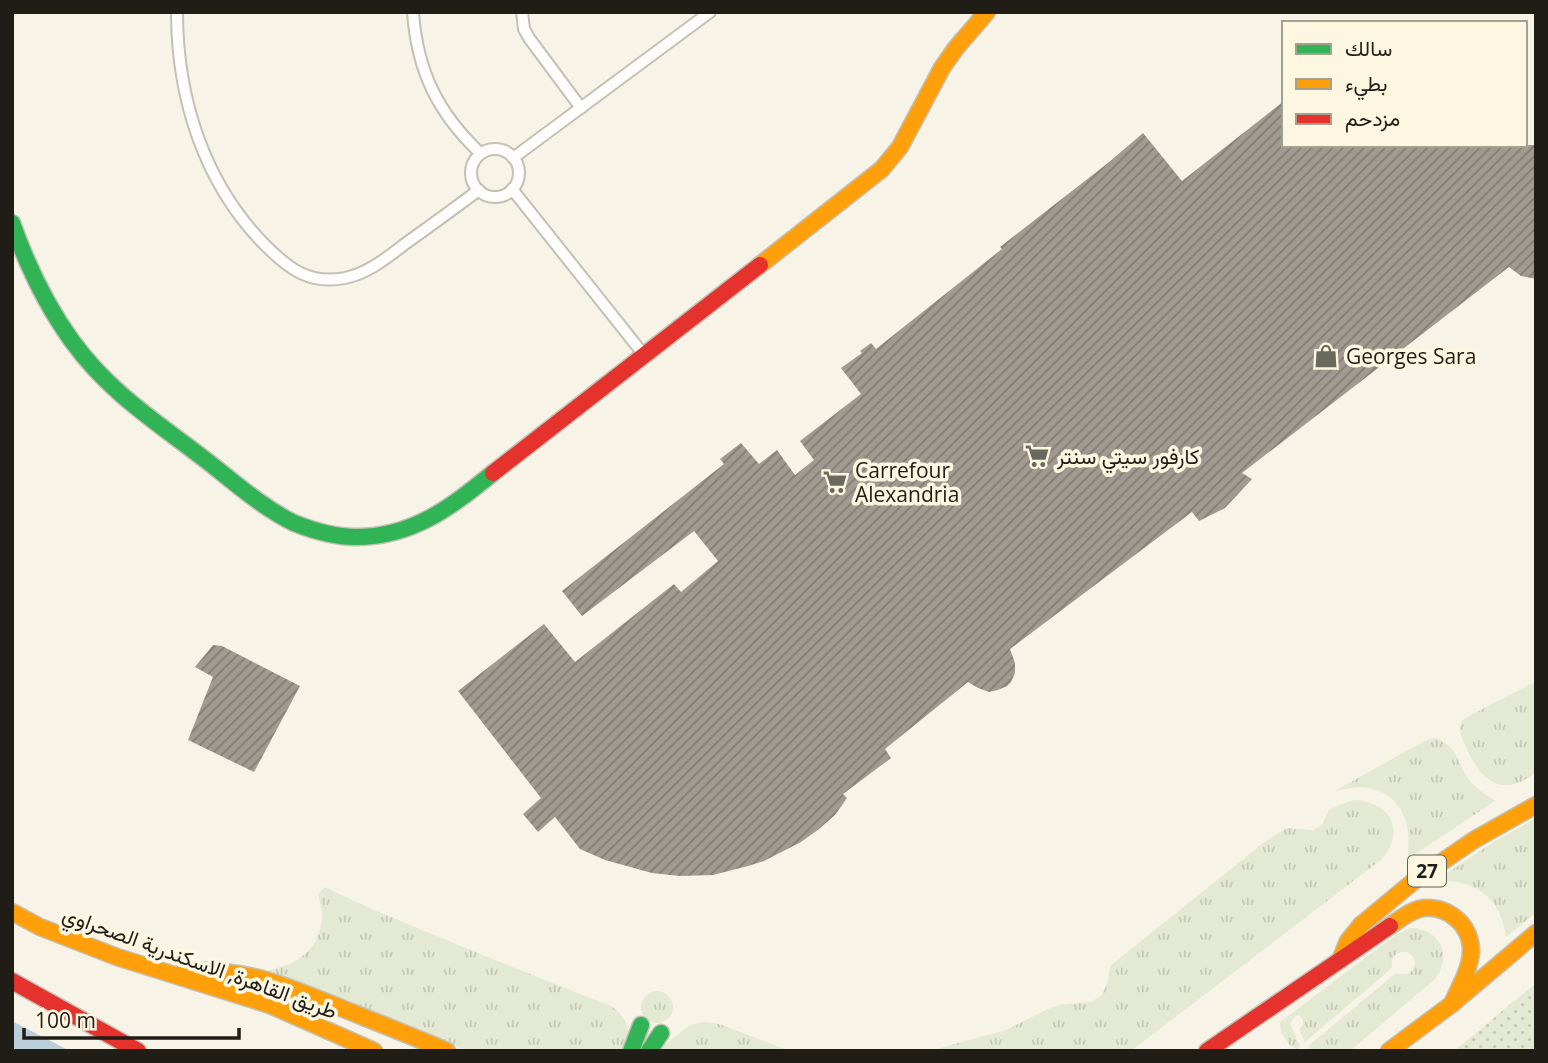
<svg xmlns="http://www.w3.org/2000/svg" width="1548" height="1063" font-family="'Open Sans',Vazirmatn,sans-serif">
  <style>
    .grass { fill: url(#grass-tufts) }
    .garden { fill: url(#garden-dots) }
    .water { fill: #bbcfda }
    .building { fill: url(#building-hatch) }
    .lines { fill: none; stroke-linecap: round; stroke-linejoin: round }
    .street-casing { stroke: #c3c0b6; stroke-width: 14 }
    .fast-casing { stroke: #c3c0b6; stroke-width: 19 }
    .slow-casing { stroke: #c3c0b6; stroke-width: 19 }
    .jam-casing { stroke: #c3c0b6; stroke-width: 19 }
    .street { stroke: #fefdfb; stroke-width: 10 }
    .fast { stroke: #30b455; stroke-width: 16 }
    .slow { stroke: #ff9f0a; stroke-width: 16 }
    .jam { stroke: #e5322d; stroke-width: 16 }
    .labels { text-anchor: middle; dominant-baseline: central; stroke-width: 7; stroke-linejoin: round; paint-order: stroke }
    .shield { fill: #fdf7e1; stroke: #625e52; stroke-width: 2 }
    .shield-label { font-size: 19px; font-weight: bold; fill: #1f1d15 }
    .poi-label { font-size: 21px; fill: #1f1d15; stroke: #fdf7e1; text-anchor: start }
    .street-label { font-size: 21px; fill: #1f1d15; stroke: #fdf7e1 }
  </style>
  <defs>
    <pattern id="grass-tufts" width="24" height="20" patternUnits="userSpaceOnUse" patternTransform="scale(1.75)"><rect width="24" height="20" fill="#e4e9d3"/><path d="M3 7l-1-3M5 7V3M7 7l1-3M15 17l-1-3M17 17v-4M19 17l1-3" fill="none" stroke="#c3c7b4"/></pattern>
    <pattern id="garden-dots" width="8" height="8" patternUnits="userSpaceOnUse" patternTransform="scale(1.75)"><rect width="8" height="8" fill="#e4e9d3"/><path d="M2 2h.1M6 6h.1" fill="none" stroke="#c3c7b4" stroke-width="1.8" stroke-linecap="round"/></pattern>
    <pattern id="building-hatch" width="6" height="6" patternUnits="userSpaceOnUse" patternTransform="scale(1.75)"><rect width="6" height="6" fill="#a09a90"/><path d="M-1 1l2-2M0 6l6-6M5 7l2-2" fill="none" stroke="#827d74"/></pattern>
  </defs>
  <rect width="100%" height="100%" fill="#f7f4e7"/>
  <!-- grass -->
  <g class="grass">
    <path d="M1532,683l4,2v88c-10,6 -20,13 -32,12 -9,0 -18,-7 -24,-14 -6,-7 -23,-37 -20,-46 1,-5 3,-5 7,-8z"/>
    <path d="M1435,738c21,7 21,21 31,37 7,12 18,18 29,26l-87,58c0,-9 1,-19 0,-28 -3,-22 -17,-39 -39,-43 -11,-2 -23,1 -34,3l89,-50z"/>
    <path d="M1353,800c37,1 53,29 29,59l-251,192h-202l77,-21 42,-21 11,-4 32,-3 10,-6 6,-11 3,-19 157,-126 20,-12 27,2 8,-5 7,-15 10,-5z"/>
    <path d="M1536,818v95l-30,24c-5,-40 -32,-58 -71,-56l57,-38z"/>
    <path d="M325,887c35,18 71,32 107,47 60,25 119,49 179,72 17,12 21,25 15,45h-160l-161,-67 -40,-12c10,-4 23,-6 32,-12 24,-15 30,-41 21,-66z"/>
    <path d="M1410,928c30,0 43,28 25,51l-85,72h-36l-6,-5 88,-73c9,3 16,1 19,-9l-2,-7 -6,-5c-11,-2 -17,6 -15,16l-87,74 -6,-12 4,-6v-4l-4,-5 -4,1 -5,8 10,22 -3,3 -7,-3 -9,-14 -1,-10 117,-88z"/>
    <circle cx="657" cy="1007" r="16"/>
    <path d="M707,1022l12,2 71,27h-136c7,-5 15,-9 21,-14 13,-10 14,-14 32,-15z"/>
  </g>
  <!-- garden -->
  <polygon class="garden" points="1536,983 1536,1051 1454,1051"/>
  <!-- water -->
  <polygon class="water" points="12,1021 70,1051 12,1051"/>
  <!-- building -->
  <g class="building">
    <polygon points="1284,101 1284,145 1536,145 1536,279 1521,276 1509,267 1242,473 1252,479 1225,508 1199,521 1192,512 1010,649 1015,663 1015,673 1011,682 1007,686 998,690 989,692 978,688 968,682 885,749 891,758 843,794 847,798 835,815 819,829 801,842 764,861 748,866 713,875 680,876 652,873 605,860 580,849 555,817 538,832 523,814 541,798 458,691 544,624 575,662 674,584 681,592 718,561 694,531 582,616 562,591 724,464 720,459 741,443 759,464 777,450 795,475 814,460 800,441 861,394 841,368 862,353 860,351 871,343 876,349 1002,249 1000,247 1108,163 1143,133 1182,181"/>
    <polygon points="213,645 222,646 300,686 254,772 188,740 213,677 195,667"/>
  </g>
  <g class="lines">
    <!-- street casing -->
    <g class="street-casing">
      <g id="street">
        <path d="M177,12c0,86 27,172 89,234 23,23 44,39 79,32 25,-5 45,-23 64,-37 24,-17 47,-34 70,-51"/>
        <path d="M413,12c4,59 25,101 67,141"/>
        <polyline points="522,12 524,29 529,38 581,108"/>
        <circle cx="495" cy="173" r="24"/>
        <polyline points="513,158 710,12"/>
        <polyline points="512,189 644,355"/>
      </g>
    </g>
    <!-- fast casing -->
    <g class="fast-casing">
      <g id="fast">
        <path d="M12,223c15,42 34,82 60,118 37,51 83,80 131,117 29,22 58,49 91,65 20,8 41,14 62,14 57,0 95,-30 137,-64"/>
        <polyline points="631,1051 641,1025"/>
        <polyline points="649,1051 661,1033"/>
      </g>
    </g>
    <!-- slow casing -->
    <g class="slow-casing">
      <g id="slow">
        <polyline points="760,265 882,169 900,147 942,68 956,48 987,12"/>
        <polyline points="12,912 40,927 117,957 270,1005 374,1051"/>
        <path d="M1390,926c9,-6 18,-14 29,-17 26,-6 53,15 52,43 -1,18 -12,36 -19,52"/>
        <polyline points="1341,958 1348,941 1361,925 1414,881 1474,840 1536,805"/>
        <path d="M184,971c63,-3 100,14 157,37 35,14 71,28 106,43"/>
        <polyline points="1389,1051 1452,1004 1536,933"/>
      </g>
    </g>
    <!-- jam casing -->
    <g class="jam-casing">
      <g id="jam">
        <polyline points="493,473 760,265"/>
        <polyline points="12,981 138,1051"/>
        <polyline points="1207,1051 1390,926"/>
      </g>
    </g>
    <!-- street -->
    <use href="#street" class="street"/>
    <!-- fast -->
    <use href="#fast" class="fast"/>
    <!-- slow -->
    <use href="#slow" class="slow"/>
    <!-- jam -->
    <use href="#jam" class="jam"/>
  </g>
  <!-- icons -->
  <defs>
    <g id="shop-bare" transform="scale(1.89)"><path d="M-5-2.5h2.3a2.7 3.5 0 0 1 5.4 0H5L5.5 6h-11ZM-1.5-2.5h3a1.5 2.3 0 0 0-3 0Z" fill="#6b685e" stroke="#fdf7e1" stroke-width="2.5" paint-order="stroke"/></g>
    <g id="supermarket-bare" transform="scale(1.89)"><path d="M-6-5.5h2.5l.6 2H6L4.5 2H-2.5L-4.4-4H-6ZM-1.5 3.2a1.3 1.3 0 1 0 .1 0ZM3 3.2a1.3 1.3 0 1 0 .1 0Z" fill="#6b685e" stroke="#fdf7e1" stroke-width="2.5" paint-order="stroke"/></g>
  </defs>
  <g fill-rule="evenodd">
    <use href="#shop-bare" x="1326" y="356"/>
    <use href="#supermarket-bare" x="1037" y="456"/>
    <use href="#supermarket-bare" x="835" y="482"/>
  </g>
  <g class="labels">
    <!-- shield labels -->
    <rect class="shield" x="1408" y="855.5" width="38" height="31" rx="5"/>
    <g class="shield-label">
      <text x="1427" y="871">27</text>
    </g>
    <!-- poi labels -->
    <g class="poi-label">
      <text x="1346" y="356">Georges Sara</text>
      <text x="1057" y="456">كارفور سيتي سنتر</text>
      <text x="855" y="470">Carrefour<tspan x="855" dy="24">Alexandria</tspan></text>
    </g>
    <!-- street labels -->
    <g class="street-label">
      <text transform="translate(200 962) rotate(20)">طريق القاهرة, الاسكندرية الصحراوي</text>
    </g>
  </g>
  <!-- border -->
  <rect width="1548" height="1063" fill="none" stroke="#1f1d15" stroke-width="28"/>
  <!-- legend -->
  <rect x="1282" y="21" width="245" height="126" fill="#fdf7e1" stroke="#a4a08f" stroke-width="2"/>
  <rect x="1296" y="44" width="35" height="10" fill="#30b455" stroke="#a4a08f" stroke-width="2"/>
  <text x="1345" y="56" font-size="21" fill="#1f1d15">سالك</text>
  <rect x="1296" y="79" width="35" height="10" fill="#ff9f0a" stroke="#a4a08f" stroke-width="2"/>
  <text x="1345" y="91" font-size="21" fill="#1f1d15">بطيء</text>
  <rect x="1296" y="114" width="35" height="10" fill="#e5322d" stroke="#a4a08f" stroke-width="2"/>
  <text x="1345" y="126" font-size="21" fill="#1f1d15">مزدحم</text>
  <!-- scale -->
  <path d="M24 1028v10h215v-10" fill="none" stroke="#1f1d15" stroke-width="3.5"/>
  <text x="35" y="1028" font-size="21" fill="#1f1d15" stroke="#fdf7e1" stroke-width="5" paint-order="stroke">100 m</text>
</svg>
